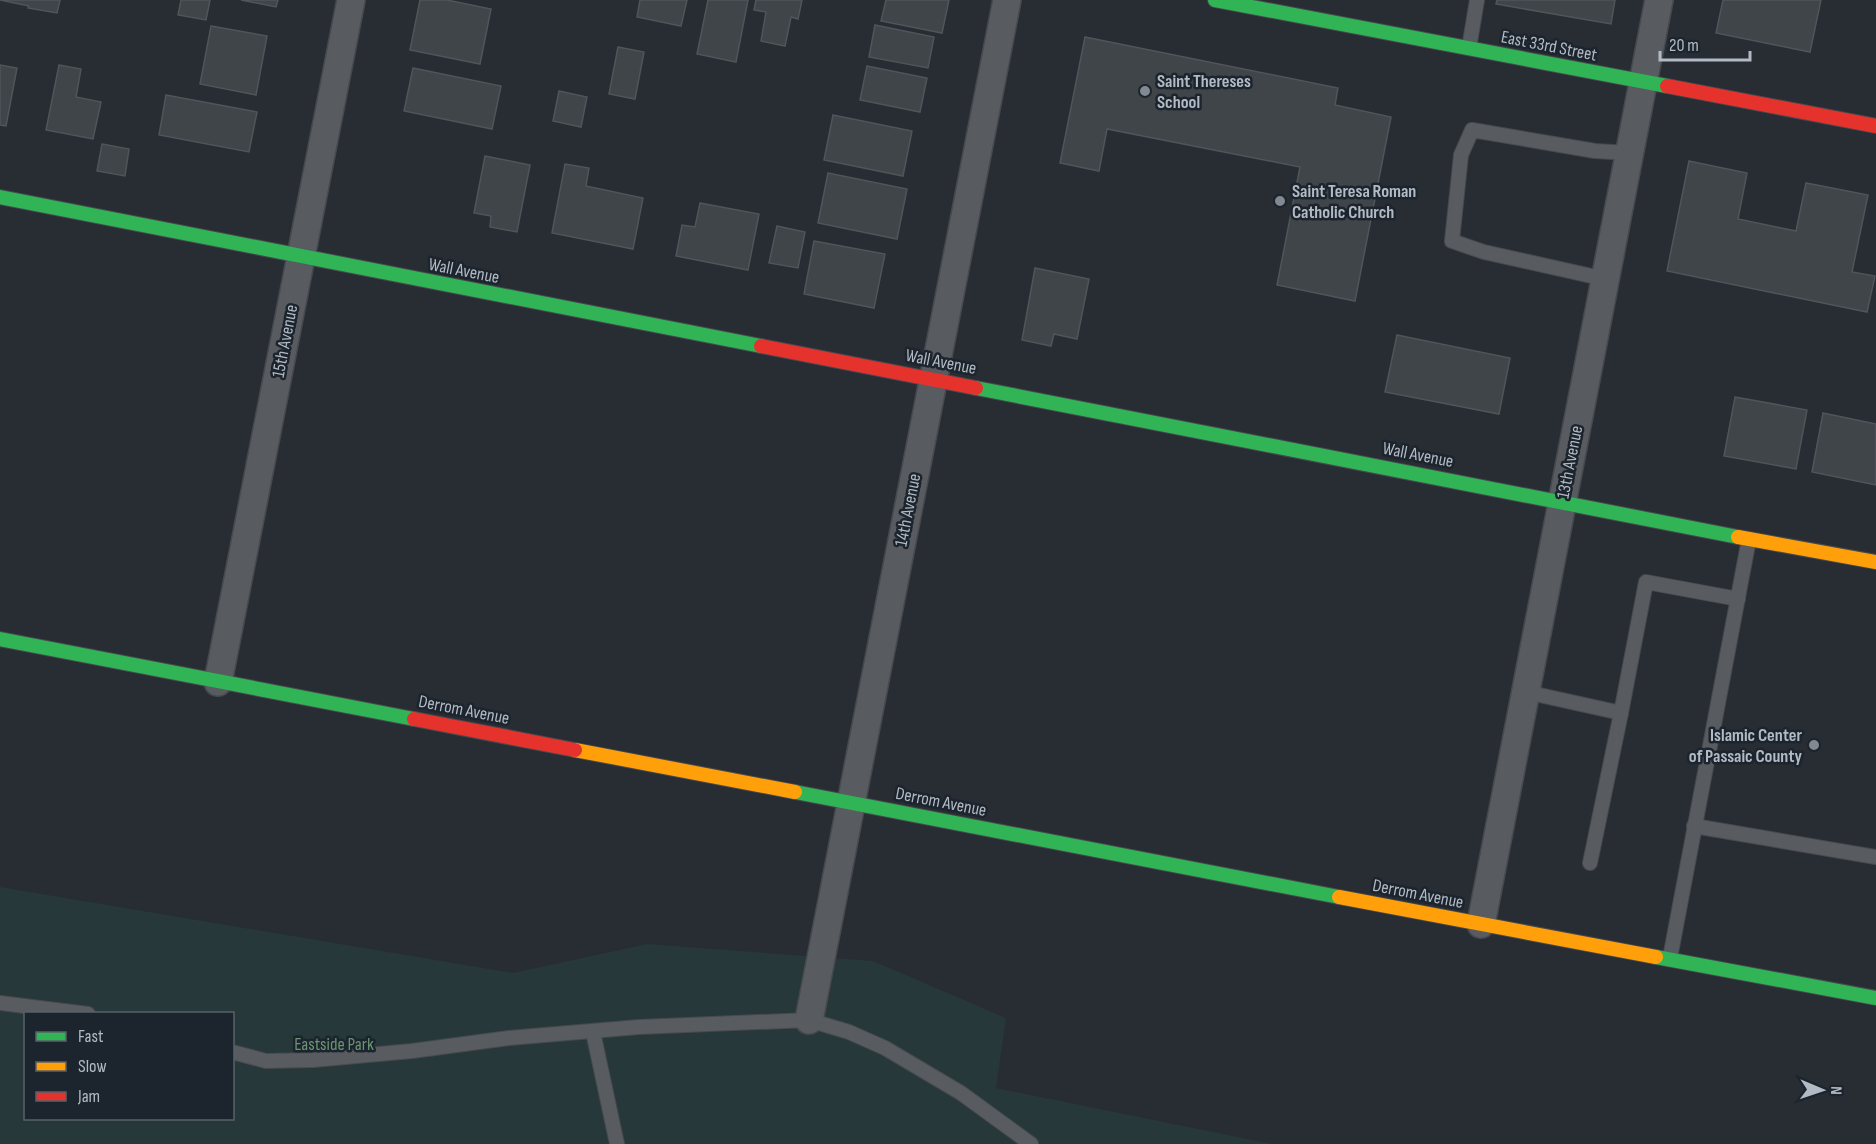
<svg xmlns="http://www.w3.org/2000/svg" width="1876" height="1144" font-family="'Sofia Sans Condensed',sans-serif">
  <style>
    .green { fill: #263839; fill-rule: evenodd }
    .building { fill: #40454a; stroke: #50545b; stroke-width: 1.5 }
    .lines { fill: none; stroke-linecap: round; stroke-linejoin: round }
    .lane-casing { stroke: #46494e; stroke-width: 16 }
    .street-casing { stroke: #46494e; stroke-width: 30 }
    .fast-casing { stroke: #46494e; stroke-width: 16 }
    .slow-casing { stroke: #46494e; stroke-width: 16 }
    .jam-casing { stroke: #46494e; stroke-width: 16 }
    .lane { stroke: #585c61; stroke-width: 14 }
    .street { stroke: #585c61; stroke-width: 27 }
    .fast { stroke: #30b455; stroke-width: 14 }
    .slow { stroke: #ff9f0a; stroke-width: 14 }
    .jam { stroke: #e5322d; stroke-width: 14 }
    .poi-dot { fill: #828992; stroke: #1c242d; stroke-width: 2 }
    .labels { text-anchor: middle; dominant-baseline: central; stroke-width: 5; stroke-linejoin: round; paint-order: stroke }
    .street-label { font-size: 18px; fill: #b2bac5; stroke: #1c242d }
    .poi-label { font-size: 18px; font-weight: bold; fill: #b2bac5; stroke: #1c242d; text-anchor: start }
    .park-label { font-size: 18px; fill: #6a9472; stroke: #1c242d }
  </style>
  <rect width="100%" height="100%" fill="#282d33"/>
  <!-- green -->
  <path class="green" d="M0,887l513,86 134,-29 226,17 133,57 -10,70 276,56h-1272zM26,1014h206v104h-206z"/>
  <!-- building -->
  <g class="building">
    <polygon points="0,0 60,0 57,13 28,8 29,6"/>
    <polygon points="181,0 210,0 206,20 178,15"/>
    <polygon points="241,0 278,0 276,7"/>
    <polygon points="420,0 447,0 491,9 480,64 410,50"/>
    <polygon points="640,0 687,0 681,26 637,17"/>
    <polygon points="708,0 748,0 736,62 697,54"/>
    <polygon points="756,0 802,0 798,19 791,17 785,46 761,41 766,12 754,10"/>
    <polygon points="886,0 949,0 942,33 881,21"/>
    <polygon points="1497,0 1615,0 1611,24 1496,4"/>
    <polygon points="1723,0 1821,0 1810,52 1716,33"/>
    <polygon points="875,25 934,37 928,68 869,57"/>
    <polygon points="211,26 267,36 256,95 200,84"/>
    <polygon points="1085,37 1338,88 1335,105 1391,117 1355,301 1277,285 1300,167 1107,129 1099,171 1060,163"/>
    <polygon points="618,47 644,52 635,99 609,94"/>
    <polygon points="0,65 17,68 6,126 0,125"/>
    <polygon points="59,65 81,69 76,97 101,102 93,139 46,130"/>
    <polygon points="867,66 927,78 920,112 860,100"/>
    <polygon points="413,68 501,86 492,129 404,111"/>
    <polygon points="559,91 587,97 581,127 553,121"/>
    <polygon points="166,95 257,112 249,152 159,135"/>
    <polygon points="833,115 912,131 903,176 824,160"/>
    <polygon points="102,144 129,149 125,176 97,171"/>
    <polygon points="485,156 530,165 517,232 490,227 491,216 474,213"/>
    <polygon points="1689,161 1747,173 1738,219 1796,231 1806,183 1868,195 1852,272 1875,276 1867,312 1667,271"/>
    <polygon points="565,164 589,168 586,186 643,198 633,249 552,233"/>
    <polygon points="828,173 907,189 897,239 818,223"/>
    <polygon points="700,203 759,214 748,270 676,256 682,225 695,227"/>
    <polygon points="777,226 805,232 798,268 769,263"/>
    <polygon points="814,241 885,254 874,308 804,294"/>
    <polygon points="1035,268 1089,279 1077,339 1054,334 1051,346 1022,340"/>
    <polygon points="1397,335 1510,358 1499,414 1385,392"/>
    <polygon points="1735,397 1807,410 1796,469 1724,456"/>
    <polygon points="1823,413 1876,424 1876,485 1812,472"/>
  </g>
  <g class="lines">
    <!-- lane casing -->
    <g class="lane-casing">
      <g id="lane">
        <polyline points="1469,48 1477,0"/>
        <polyline points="1605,279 1484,252 1452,241 1461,155 1472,130 1595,151 1629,153"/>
        <polyline points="1526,692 1621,713 1646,582 1738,599"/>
        <polyline points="1694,826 1876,857"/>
        <polyline points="1590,863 1621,713"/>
        <polyline points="1670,958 1749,539"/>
        <polyline points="0,1003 88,1014"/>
        <polyline points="593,1032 617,1144"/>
        <polyline points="232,1052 266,1061 313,1060 412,1051 509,1038 639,1027 809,1020 849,1032 885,1048 961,1093 1031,1144"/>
      </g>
    </g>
    <!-- street casing -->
    <g class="street-casing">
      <g id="street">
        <polyline points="218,682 351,0"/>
        <polyline points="1481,924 1659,0"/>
        <polyline points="809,1020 1007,0"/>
      </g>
    </g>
    <!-- fast casing -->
    <g class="fast-casing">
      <g id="fast">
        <polyline points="1215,0 1667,86"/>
        <polyline points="0,197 761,346"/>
        <polyline points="976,388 1738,537"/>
        <polyline points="0,639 414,719"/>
        <polyline points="795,792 1339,897"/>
        <polyline points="1656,957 1876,998"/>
      </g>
    </g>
    <!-- slow casing -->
    <g class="slow-casing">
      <g id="slow">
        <polyline points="1738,537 1876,562"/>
        <polyline points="575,750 795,792"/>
        <polyline points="1339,897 1656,957"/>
      </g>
    </g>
    <!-- jam casing -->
    <g class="jam-casing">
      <g id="jam">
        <polyline points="1667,86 1876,126"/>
        <polyline points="761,346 976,388"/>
        <polyline points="414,719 575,750"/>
      </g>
    </g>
    <!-- lane -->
    <use href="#lane" class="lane"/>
    <!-- street -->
    <use href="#street" class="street"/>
    <!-- fast -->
    <use href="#fast" class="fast"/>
    <!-- slow -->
    <use href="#slow" class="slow"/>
    <!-- jam -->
    <use href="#jam" class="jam"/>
  </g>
  <!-- markers -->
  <g class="poi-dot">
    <circle cx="1145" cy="91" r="6"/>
    <circle cx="1280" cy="201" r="6"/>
    <circle cx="1814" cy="745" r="6"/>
  </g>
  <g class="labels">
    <!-- street labels -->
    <g class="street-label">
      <text transform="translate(1549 46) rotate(11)">East 33rd Street</text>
      <text transform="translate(464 271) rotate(11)">Wall Avenue</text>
      <text transform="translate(285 341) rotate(-79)">15th Avenue</text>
      <text transform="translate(941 362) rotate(11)">Wall Avenue</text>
      <text transform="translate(1418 455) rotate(11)">Wall Avenue</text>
      <text transform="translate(1570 462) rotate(-79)">13th Avenue</text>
      <text transform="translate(908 510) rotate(-79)">14th Avenue</text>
      <text transform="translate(464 710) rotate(11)">Derrom Avenue</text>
      <text transform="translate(941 802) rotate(11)">Derrom Avenue</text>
      <text transform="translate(1418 894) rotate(11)">Derrom Avenue</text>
    </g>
    <!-- poi labels -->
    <g class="poi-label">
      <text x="1157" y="81">Saint Thereses<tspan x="1157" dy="21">School</tspan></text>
      <text x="1292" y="191">Saint Teresa Roman<tspan x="1292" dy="21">Catholic Church</tspan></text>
      <text x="1802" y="735" text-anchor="end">Islamic Center<tspan x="1802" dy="21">of Passaic County</tspan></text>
    </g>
    <!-- park labels -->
    <g class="park-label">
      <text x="334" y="1044">Eastside Park</text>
    </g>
  </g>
  <!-- legend -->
  <rect x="24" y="1012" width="210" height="108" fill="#1c242d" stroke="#58606a" stroke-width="1.5"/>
  <rect x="36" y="1032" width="30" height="9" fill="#30b455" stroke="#58606a" stroke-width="1.5"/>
  <text x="78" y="1042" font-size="18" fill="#b2bac5">Fast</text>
  <rect x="36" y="1062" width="30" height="9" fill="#ff9f0a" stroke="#58606a" stroke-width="1.5"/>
  <text x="78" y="1072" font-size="18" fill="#b2bac5">Slow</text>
  <rect x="36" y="1092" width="30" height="9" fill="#e5322d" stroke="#58606a" stroke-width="1.5"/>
  <text x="78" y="1102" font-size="18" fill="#b2bac5">Jam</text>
  <!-- north arrow -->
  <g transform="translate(1822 1090) rotate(92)" stroke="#1c242d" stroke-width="4.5" paint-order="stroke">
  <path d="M0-4.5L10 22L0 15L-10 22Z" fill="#b2bac5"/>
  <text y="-9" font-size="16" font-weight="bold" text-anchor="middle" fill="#b2bac5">N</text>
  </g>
  <!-- scale -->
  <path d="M1660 51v9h90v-9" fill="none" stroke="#b2bac5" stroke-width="3"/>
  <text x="1669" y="51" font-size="18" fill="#b2bac5" stroke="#1c242d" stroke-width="4.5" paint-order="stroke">20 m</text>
</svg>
